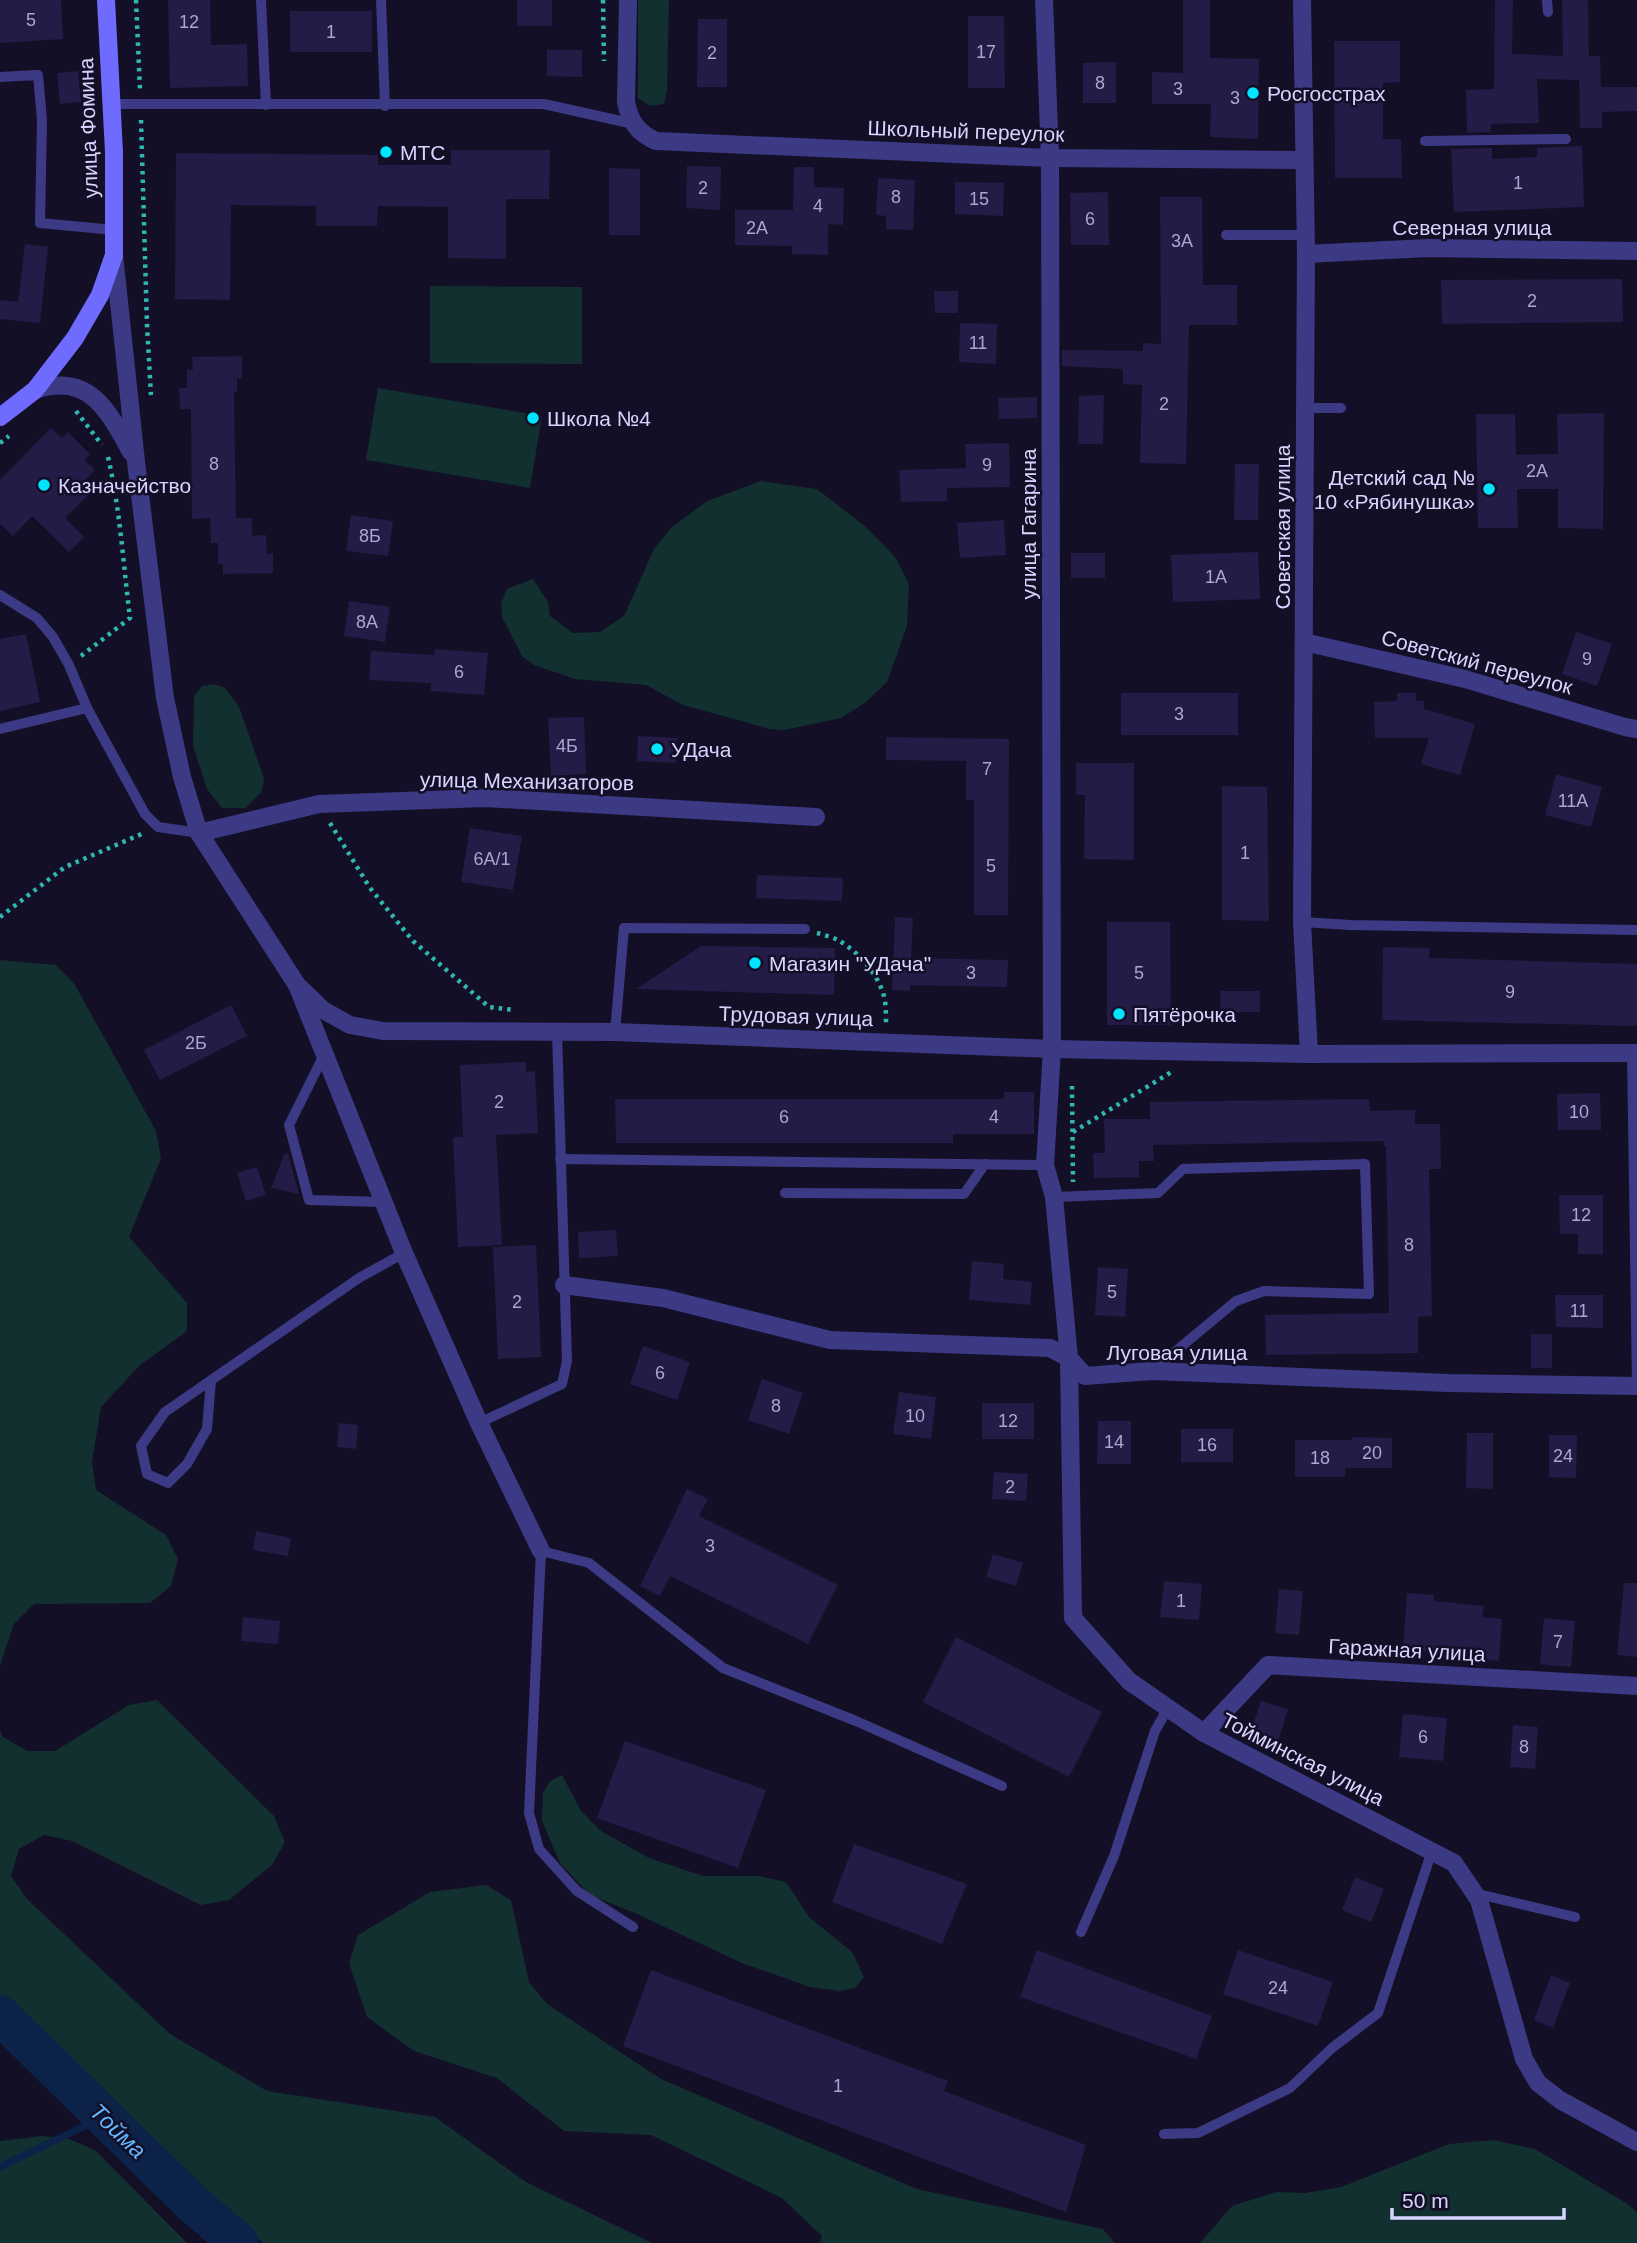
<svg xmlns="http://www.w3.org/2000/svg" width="1637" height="2243" font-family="Helvetica,sans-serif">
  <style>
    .green { fill: #12302f }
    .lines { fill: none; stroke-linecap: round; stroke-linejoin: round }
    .stream { stroke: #0c2248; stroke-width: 7 }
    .river { stroke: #0c2248; stroke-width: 40 }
    .building { fill: #241b47 }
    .path { stroke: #2fb8b0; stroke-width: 4.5; stroke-dasharray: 3.5 5; stroke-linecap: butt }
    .service { stroke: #3d3a85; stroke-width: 10 }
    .minor { stroke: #3d3a85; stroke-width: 18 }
    .tertiary { stroke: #3d3a85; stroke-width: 18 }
    .secondary { stroke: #6f6bff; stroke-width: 18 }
    .poi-dot { fill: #00e5ff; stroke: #130f26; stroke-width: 2.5 }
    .labels { text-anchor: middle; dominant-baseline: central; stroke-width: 5; stroke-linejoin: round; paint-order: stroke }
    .number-label { font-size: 18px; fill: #aca6d1 }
    .poi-label { font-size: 21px; fill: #d9d4ff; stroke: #130f26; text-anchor: start }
    .street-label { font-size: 21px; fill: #d9d4ff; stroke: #130f26 }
    .water-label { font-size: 23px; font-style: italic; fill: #62b6ff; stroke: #130f26 }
  </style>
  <rect width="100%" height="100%" fill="#130f26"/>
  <!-- green -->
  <g class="green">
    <polygon points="638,0 669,0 667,90 664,104 650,106 638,98"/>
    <polygon points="430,286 582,287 582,364 430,363"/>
    <polygon points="378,388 542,416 530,488 366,460"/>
    <polygon points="761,481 817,489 866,527 896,558 909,584 907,626 887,682 866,702 841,718 784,730 770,729 683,705 646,685 575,679 534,665 522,656 502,617 501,603 507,589 533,579 548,602 550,616 573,633 600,632 624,616 654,549 672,527 707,501"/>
    <polygon points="214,684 225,688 239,707 264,778 262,791 246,808 222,808 207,789 193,746 194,696 202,686"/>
    <polygon points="0,960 56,965 75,985 156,1131 161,1158 129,1237 187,1303 187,1331 140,1365 101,1407 92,1462 96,1490 166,1535 178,1559 171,1586 150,1603 34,1604 14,1624 0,1665"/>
    <polygon points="157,1700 274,1816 285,1842 272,1865 229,1900 201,1905 72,1841 44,1835 19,1849 11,1876 27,1899 170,2034 267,2091 435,2117 526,2182 652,2243 263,2243 18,2034 0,2011 0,1731 3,1737 27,1751 55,1751 129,1705"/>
    <polygon points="562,1775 581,1811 601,1831 649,1858 703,1876 759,1876 786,1882 809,1917 852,1952 864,1977 855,1988 840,1991 810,1987 742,1963 637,1914 590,1895 560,1863 542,1821 543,1793 550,1781"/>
    <polygon points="486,1885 511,1900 529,1982 547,2004 661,2079 917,2189 1103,2229 1115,2243 820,2243 822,2236 782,2198 651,2135 564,2131 497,2078 414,2051 367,2017 349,1963 358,1935 430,1892"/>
    <polygon points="41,2136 69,2139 95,2150 187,2243 0,2243 0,2141"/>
    <polygon points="1493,2140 1535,2149 1626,2203 1637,2212 1637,2243 1200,2243 1232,2206 1276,2192 1305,2193 1341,2187 1449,2144"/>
  </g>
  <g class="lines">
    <!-- stream -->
    <polyline class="stream" points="0,2167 103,2117"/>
    <!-- river -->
    <polyline class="river" points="0,2015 193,2204 239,2243"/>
  </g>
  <!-- building -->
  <g class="building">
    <polygon points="0,0 61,0 63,39 0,43"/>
    <polygon points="168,0 210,0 211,45 247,44 248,86 170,88"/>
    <rect x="517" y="0" width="35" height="26"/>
    <polygon points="1183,0 1210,0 1210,58 1259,59 1258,139 1210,137 1211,104 1152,104 1152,72 1183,73"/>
    <polygon points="1495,0 1513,0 1512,54 1563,56 1562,0 1588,0 1589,56 1600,56 1601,87 1637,87 1637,111 1602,112 1602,128 1580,128 1579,80 1537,79 1539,123 1491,124 1491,132 1467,133 1466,90 1494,89"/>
    <rect x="290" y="11" width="82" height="41"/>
    <polygon points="968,16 1004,16 1005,88 968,88"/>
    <polygon points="698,19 727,19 727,87 697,87"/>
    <polygon points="1334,41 1400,41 1400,82 1383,83 1383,139 1401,139 1402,178 1335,178"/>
    <polygon points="547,50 582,50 582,77 547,76"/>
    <polygon points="1116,62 1116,103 1083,103 1083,63"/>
    <polygon points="78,71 81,102 60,104 57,73"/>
    <polygon points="1582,146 1584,207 1454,212 1451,149 1492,148 1492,159 1537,157 1537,148"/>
    <polygon points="451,150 550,150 549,199 506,199 506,259 448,258 448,207 378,206 377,226 316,226 316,206 231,205 230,300 175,299 176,153 378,155 378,165 451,165"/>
    <polygon points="687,166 721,167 720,210 686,208"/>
    <polygon points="794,167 814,167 814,187 844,188 843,225 828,224 828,255 792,254 792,246 735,245 735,210 793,210"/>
    <polygon points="609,168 640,169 640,235 609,235"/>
    <polygon points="878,178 915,180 913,230 886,229 886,216 876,215"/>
    <polygon points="955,182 1004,183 1003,216 955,214"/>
    <polygon points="1108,192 1109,245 1071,245 1070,193"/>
    <polygon points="1160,197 1202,197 1203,285 1237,285 1237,325 1189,325 1186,464 1140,463 1142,385 1123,384 1123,369 1062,366 1062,350 1143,351 1143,343 1161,344"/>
    <polygon points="25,244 48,247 40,323 0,319 0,300 18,302"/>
    <polygon points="1622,279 1623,322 1442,324 1441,280"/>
    <polygon points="934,291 958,291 958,313 935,313"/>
    <polygon points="960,323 997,324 996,364 959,362"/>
    <polygon points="242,356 242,379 237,378 237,392 234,392 236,518 252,518 252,536 266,535 267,554 273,554 273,573 223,574 223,564 218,564 218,543 211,543 210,518 192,519 191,409 180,409 179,388 187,388 187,370 193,370 192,357"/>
    <polygon points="1104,395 1103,444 1078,444 1079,396"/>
    <polygon points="1037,397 1037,418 999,419 998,398"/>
    <polygon points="1604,413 1603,529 1558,528 1558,489 1517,489 1518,528 1478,528 1476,414 1515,414 1516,455 1558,454 1557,414"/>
    <polygon points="51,428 62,438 68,432 90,454 84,460 95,470 84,481 93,490 65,518 84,537 69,552 32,516 13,536 0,524 0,480"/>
    <polygon points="1009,443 1010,487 947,488 947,501 901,502 899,470 966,468 965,444"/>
    <polygon points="1235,464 1259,464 1258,520 1234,520"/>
    <polygon points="351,515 393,521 388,556 346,551"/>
    <polygon points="1004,520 1006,555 960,558 957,523"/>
    <polygon points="1258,552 1260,599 1173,602 1171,555"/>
    <rect x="1071" y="553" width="34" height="25"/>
    <polygon points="349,601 390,607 385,642 344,636"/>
    <polygon points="1576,632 1612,644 1597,686 1562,674"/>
    <polygon points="26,634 40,702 0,711 0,639"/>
    <polygon points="435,649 488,653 484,695 431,691 431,683 369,680 371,651 434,655"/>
    <rect x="1121" y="693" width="117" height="42"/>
    <polygon points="1397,693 1416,693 1416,701 1424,701 1424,709 1475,724 1460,775 1421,764 1429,738 1375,738 1374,702 1397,701"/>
    <polygon points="584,717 586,774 551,776 548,718"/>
    <polygon points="638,736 677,738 676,763 637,761"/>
    <polygon points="886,737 1009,739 1008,915 974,915 974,800 966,800 966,761 886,760"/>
    <polygon points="1076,763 1134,763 1134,860 1084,859 1085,795 1076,795"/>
    <polygon points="1556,774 1602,787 1591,827 1545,815"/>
    <polygon points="1222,786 1267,787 1269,921 1222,920"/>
    <polygon points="470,828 522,836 513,890 461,882"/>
    <polygon points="757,875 843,878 842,901 756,898"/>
    <polygon points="895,917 913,918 911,958 1008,960 1007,987 910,985 910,991 892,990"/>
    <polygon points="1107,922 1170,922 1171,1025 1107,1025"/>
    <polygon points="701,946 835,948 834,995 636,989"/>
    <polygon points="1383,947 1430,948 1429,958 1637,964 1637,1026 1382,1020"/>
    <polygon points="1220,991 1260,991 1260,1012 1221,1012"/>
    <polygon points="231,1005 247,1036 160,1080 144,1050"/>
    <polygon points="526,1062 526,1072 535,1071 538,1133 496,1135 502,1245 458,1247 453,1137 463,1137 460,1065"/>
    <polygon points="1004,1092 1034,1092 1034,1134 953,1134 953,1143 616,1143 615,1099 1004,1099"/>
    <polygon points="1600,1093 1601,1130 1558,1130 1557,1094"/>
    <polygon points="1369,1099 1370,1111 1415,1110 1415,1124 1440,1124 1441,1169 1429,1169 1432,1316 1418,1317 1418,1353 1266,1355 1265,1315 1389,1313 1386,1146 1384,1146 1384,1141 1153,1145 1154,1161 1139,1161 1139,1177 1094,1178 1093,1153 1105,1153 1104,1119 1150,1119 1150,1102"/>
    <polygon points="288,1153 299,1194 271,1188 284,1155"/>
    <polygon points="257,1167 266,1195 246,1201 237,1173"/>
    <polygon points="1559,1195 1603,1195 1603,1254 1578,1254 1578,1234 1560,1234"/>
    <polygon points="616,1230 618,1256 579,1258 578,1232"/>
    <polygon points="536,1245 541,1357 498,1359 493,1247"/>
    <polygon points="972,1261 1004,1264 1003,1279 1032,1282 1030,1305 969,1300"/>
    <polygon points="1098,1267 1128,1269 1125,1317 1095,1315"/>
    <polygon points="1555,1295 1603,1295 1603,1328 1556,1327"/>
    <rect x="1531" y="1334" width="21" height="34"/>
    <polygon points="643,1346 690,1362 677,1400 630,1384"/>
    <polygon points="762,1379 803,1393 789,1434 748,1420"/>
    <polygon points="899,1392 936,1397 931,1439 893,1434"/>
    <rect x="982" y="1403" width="52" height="36"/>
    <polygon points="1098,1421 1131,1421 1131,1464 1097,1464"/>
    <polygon points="339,1423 358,1425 356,1449 337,1447"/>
    <rect x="1181" y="1429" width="52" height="33"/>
    <polygon points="1467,1433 1493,1433 1493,1489 1466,1488"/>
    <polygon points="1549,1435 1577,1435 1576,1478 1549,1477"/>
    <polygon points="1352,1437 1392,1438 1392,1468 1345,1468 1345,1477 1295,1477 1295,1440 1352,1440"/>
    <polygon points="994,1472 1028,1474 1026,1501 992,1499"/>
    <polygon points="687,1489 708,1499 699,1516 838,1585 808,1644 670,1576 660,1596 640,1586"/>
    <polygon points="256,1531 291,1538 288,1556 253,1550"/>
    <polygon points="993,1554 1023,1563 1016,1586 986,1577"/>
    <polygon points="1164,1581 1202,1584 1199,1620 1160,1617"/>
    <polygon points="1624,1583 1637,1583 1637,1657 1617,1655"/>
    <polygon points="1279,1589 1303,1591 1299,1635 1275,1633"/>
    <polygon points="1407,1593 1434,1595 1434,1601 1484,1606 1482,1617 1502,1619 1499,1661 1454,1657 1454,1653 1403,1649"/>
    <polygon points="243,1617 280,1621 278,1644 241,1641"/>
    <polygon points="1544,1618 1575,1621 1571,1667 1540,1664"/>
    <polygon points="956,1637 1102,1712 1069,1777 923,1702"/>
    <polygon points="1261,1701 1288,1709 1275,1751 1247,1743"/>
    <polygon points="1403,1714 1447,1718 1443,1761 1399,1757"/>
    <polygon points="1513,1725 1538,1727 1535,1769 1510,1767"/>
    <polygon points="625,1741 766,1790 738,1868 597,1818"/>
    <polygon points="854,1844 967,1884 942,1944 832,1902"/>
    <polygon points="1355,1877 1384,1889 1371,1922 1342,1910"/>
    <polygon points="1037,1950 1212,2016 1196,2059 1020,1997"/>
    <polygon points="1238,1950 1333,1982 1318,2026 1223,1994"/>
    <polygon points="651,1970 948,2081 944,2091 1086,2145 1066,2212 623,2046"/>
    <polygon points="1551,1975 1570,1983 1553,2028 1534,2020"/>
  </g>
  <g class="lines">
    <!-- path -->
    <g class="path">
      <polyline points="136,0 140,90"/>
      <polyline points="603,0 604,61"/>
      <polyline points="141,120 147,325 151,395"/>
      <polyline points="76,411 102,445"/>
      <polyline points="0,443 9,436"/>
      <path d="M81,656l49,-38c-7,-55 -10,-112 -23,-165"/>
      <polyline points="330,823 370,888 413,941 489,1007 514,1010"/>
      <polyline points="0,917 65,867 144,833"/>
      <path d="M817,933c7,2 15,4 21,7 21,12 43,37 47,61 1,8 1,16 1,23"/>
      <polyline points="1072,1086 1073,1182"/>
      <polyline points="1073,1132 1173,1071"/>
    </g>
    <!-- service -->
    <g class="service">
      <polyline points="261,0 266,105"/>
      <polyline points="381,0 385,106"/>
      <polyline points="1547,0 1548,12"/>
      <polyline points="0,77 38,75 42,120 40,223 114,230"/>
      <polyline points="112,104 544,104 634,124"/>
      <polyline points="1425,141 1566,139"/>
      <polyline points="1226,235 1306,235"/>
      <polyline points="1305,408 1341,408"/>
      <polyline points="0,595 37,618 53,637 69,665 87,708 145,814 158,827 199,833"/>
      <polyline points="0,729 87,708"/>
      <polyline points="1302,922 1350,925 1637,930"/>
      <polyline points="615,1032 624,928 805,929"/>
      <polyline points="1632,1053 1637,1386"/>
      <polyline points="324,1055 289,1125 309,1200 383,1202"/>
      <polyline points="560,1159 1045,1165"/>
      <polyline points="785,1193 964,1194 985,1164"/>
      <polyline points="1054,1197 1158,1193 1183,1169 1365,1164 1369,1294 1264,1291 1236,1301 1153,1370"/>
      <polyline points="211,1380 207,1429 187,1464 168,1483 147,1474 141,1446 165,1412 359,1278 404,1253"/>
      <polyline points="479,1423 562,1384 567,1361 557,1032"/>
      <polyline points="1474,1893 1575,1917"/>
      <polyline points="633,1927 577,1891 539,1849 529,1813 541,1551 589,1563 723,1668 856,1721 1002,1786"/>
      <polyline points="1081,1932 1114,1856 1155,1731 1168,1708"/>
      <polyline points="1164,2134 1198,2133 1290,2088 1332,2048 1378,2013 1432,1851"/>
    </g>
    <!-- minor -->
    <g class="minor">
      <path d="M628,0l-2,102c4,20 12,31 30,39l394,17 254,2"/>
      <polyline points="1044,0 1050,158 1052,1049 1045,1165 1054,1197 1069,1358 1073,1618 1129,1681 1204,1733 1454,1863 1479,1900 1524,2059 1538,2083 1560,2100 1637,2142"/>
      <polyline points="1304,642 1465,679 1625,727 1637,729"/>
      <polyline points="199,833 319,804 485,798 816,817"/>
      <polyline points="297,985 404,1253 479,1423 541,1551"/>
      <polyline points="1309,1054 1637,1053"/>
      <polyline points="564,1285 663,1298 830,1340 1050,1348 1069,1358 1085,1376 1152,1371 1448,1383 1637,1386"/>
      <polyline points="1204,1733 1268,1665 1637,1686"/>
    </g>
    <!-- tertiary -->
    <g class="tertiary">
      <polyline points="1306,254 1428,248 1637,251"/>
      <polyline points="114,255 136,462 165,698 182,777 199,833 297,985 323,1010 350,1025 383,1031 615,1032 1052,1049 1309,1054 1302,922 1306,254 1302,0"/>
      <path d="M35,390c54,-18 73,20 96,62"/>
    </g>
    <!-- secondary -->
    <polyline class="secondary" points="0,417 35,390 75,338 100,295 114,255 114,152 106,0"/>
  </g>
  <!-- markers -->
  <g class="poi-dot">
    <circle cx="1253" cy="93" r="7"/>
    <circle cx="386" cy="152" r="7"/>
    <circle cx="533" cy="418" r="7"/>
    <circle cx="44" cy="485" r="7"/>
    <circle cx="1489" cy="489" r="7"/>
    <circle cx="657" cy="749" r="7"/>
    <circle cx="755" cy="963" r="7"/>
    <circle cx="1119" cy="1014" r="7"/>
  </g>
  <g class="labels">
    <!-- number labels -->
    <g class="number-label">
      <text x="31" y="20">5</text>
      <text x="189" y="22">12</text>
      <text x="331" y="32">1</text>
      <text x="986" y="52">17</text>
      <text x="712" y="53">2</text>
      <text x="1100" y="83">8</text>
      <text x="1178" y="89">3</text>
      <text x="1235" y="98">3</text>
      <text x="1518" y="183">1</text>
      <text x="703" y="188">2</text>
      <text x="896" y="197">8</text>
      <text x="979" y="199">15</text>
      <text x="818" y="206">4</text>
      <text x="1090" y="219">6</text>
      <text x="757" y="228">2А</text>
      <text x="1182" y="241">3А</text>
      <text x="1532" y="301">2</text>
      <text x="978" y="343">11</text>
      <text x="1164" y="404">2</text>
      <text x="214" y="464">8</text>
      <text x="987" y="465">9</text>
      <text x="1537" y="471">2А</text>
      <text x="370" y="536">8Б</text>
      <text x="1216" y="577">1А</text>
      <text x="367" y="622">8А</text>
      <text x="1587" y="659">9</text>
      <text x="459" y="672">6</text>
      <text x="1179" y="714">3</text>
      <text x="567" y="746">4Б</text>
      <text x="987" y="769">7</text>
      <text x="1573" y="801">11А</text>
      <text x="1245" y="853">1</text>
      <text x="492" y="859">6А/1</text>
      <text x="991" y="866">5</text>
      <text x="971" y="973">3</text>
      <text x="1139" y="973">5</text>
      <text x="1510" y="992">9</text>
      <text x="196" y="1043">2Б</text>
      <text x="499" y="1102">2</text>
      <text x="1579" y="1112">10</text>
      <text x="784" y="1117">6</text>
      <text x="994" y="1117">4</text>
      <text x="1581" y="1215">12</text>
      <text x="1409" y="1245">8</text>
      <text x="1112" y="1292">5</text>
      <text x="517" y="1302">2</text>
      <text x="1579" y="1311">11</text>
      <text x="660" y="1373">6</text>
      <text x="776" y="1406">8</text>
      <text x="915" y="1416">10</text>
      <text x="1008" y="1421">12</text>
      <text x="1114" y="1442">14</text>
      <text x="1207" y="1445">16</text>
      <text x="1372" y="1453">20</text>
      <text x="1563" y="1456">24</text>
      <text x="1320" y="1458">18</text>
      <text x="1010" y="1487">2</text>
      <text x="710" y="1546">3</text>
      <text x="1181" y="1601">1</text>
      <text x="1558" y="1642">7</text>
      <text x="1423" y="1737">6</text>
      <text x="1524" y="1747">8</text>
      <text x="1278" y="1988">24</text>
      <text x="838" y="2086">1</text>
    </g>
    <!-- poi labels -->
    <g class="poi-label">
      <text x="1267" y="93">Росгосстрах</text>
      <text x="400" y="152">МТС</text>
      <text x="547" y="418">Школа №4</text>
      <text x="1475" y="477" text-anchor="end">Детский сад №<tspan x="1475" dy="24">10 «Рябинушка»</tspan></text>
      <text x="58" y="485">Казначейство</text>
      <text x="671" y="749">УДача</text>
      <text x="769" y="963">Магазин "УДача"</text>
      <text x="1133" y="1014">Пятёрочка</text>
    </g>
    <!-- street labels -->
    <g class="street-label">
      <text transform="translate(88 128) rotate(-92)">улица Фомина</text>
      <text transform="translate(966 131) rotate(2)">Школьный переулок</text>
      <text x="1472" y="227">Северная улица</text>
      <text transform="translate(1028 524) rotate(-90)">улица Гагарина</text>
      <text transform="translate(1282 527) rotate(-90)">Советская улица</text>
      <text transform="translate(1477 662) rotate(15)">Советский переулок</text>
      <text transform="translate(527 781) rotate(1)">улица Механизаторов</text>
      <text transform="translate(796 1016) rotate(2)">Трудовая улица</text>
      <text x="1177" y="1352">Луговая улица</text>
      <text transform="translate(1407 1650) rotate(3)">Гаражная улица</text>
      <text transform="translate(1303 1759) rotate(27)">Тойминская улица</text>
    </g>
    <!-- water labels -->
    <g class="water-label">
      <text transform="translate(118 2131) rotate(44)">Тойма</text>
    </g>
  </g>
  <!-- scale -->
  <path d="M1392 2208v10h172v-10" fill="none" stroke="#d9d4ff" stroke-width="3.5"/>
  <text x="1402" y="2208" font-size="21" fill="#d9d4ff" stroke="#130f26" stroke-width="5" paint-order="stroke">50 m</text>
</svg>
